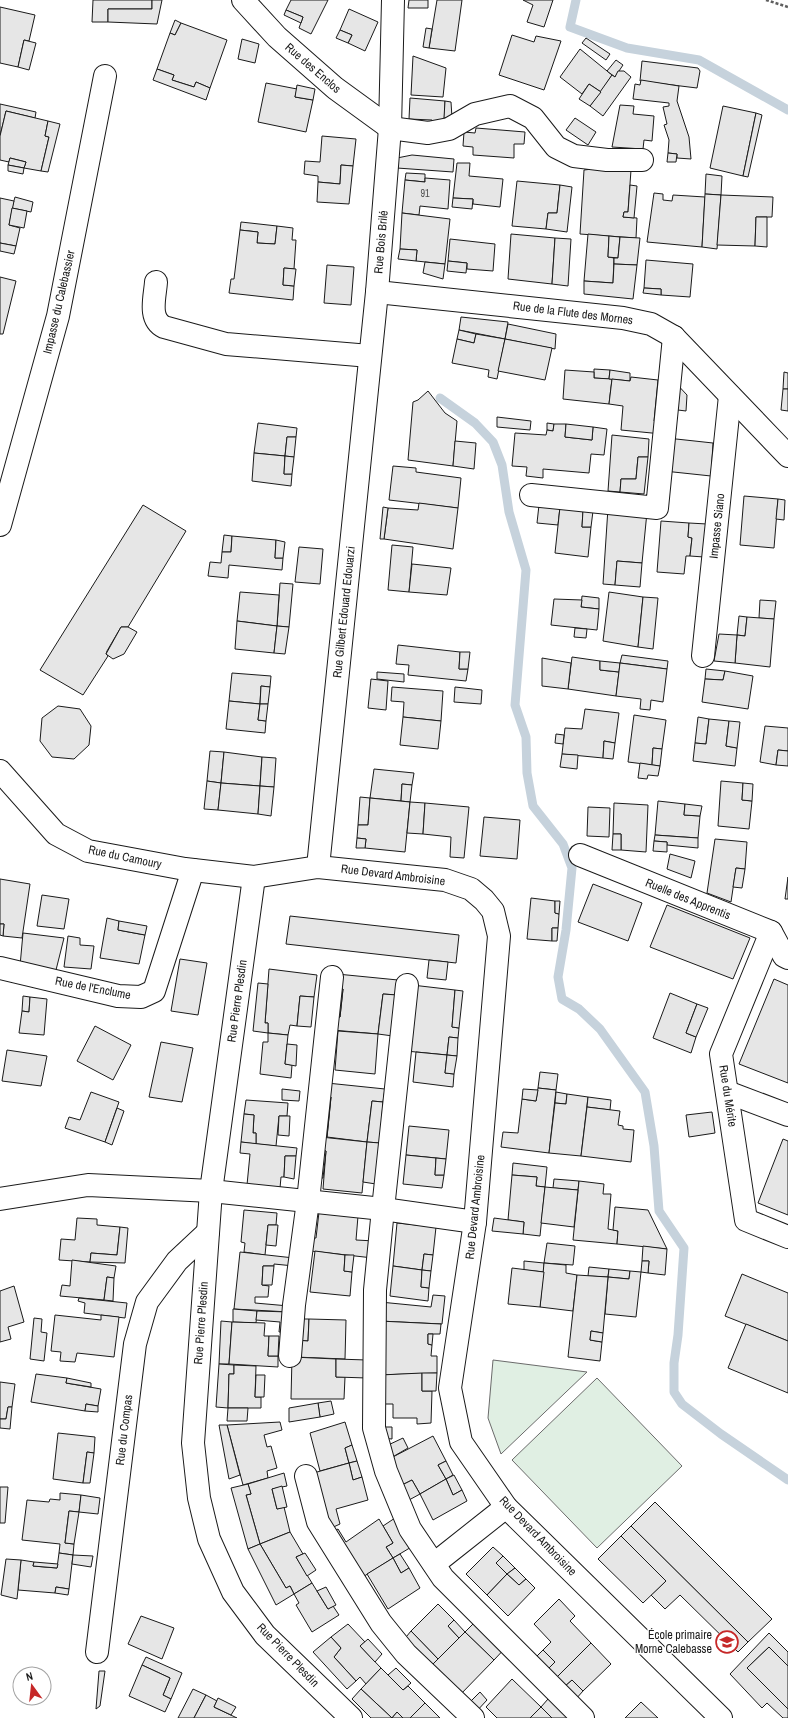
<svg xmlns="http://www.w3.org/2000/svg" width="788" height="1718" font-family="'Archivo Narrow',sans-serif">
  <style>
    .green { fill: #e0efe3; stroke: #6a6a6a }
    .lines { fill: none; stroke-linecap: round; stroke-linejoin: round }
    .stream { stroke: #c6d2dc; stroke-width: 9 }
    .building { fill: #e6e6e6; stroke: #1a1a1a }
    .minor-casing { stroke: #1a1a1a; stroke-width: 24 }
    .path { stroke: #5f5f5f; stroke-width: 2.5; stroke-dasharray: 3 2; stroke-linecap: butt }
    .minor { stroke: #fff; stroke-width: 22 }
    .labels { text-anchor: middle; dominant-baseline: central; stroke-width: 3; stroke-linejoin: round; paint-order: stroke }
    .number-label { font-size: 10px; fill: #4d4d4d }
    .street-label { font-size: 12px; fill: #1a1a1a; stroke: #fff }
    .poi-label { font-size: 12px; fill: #1a1a1a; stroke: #fff; text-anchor: end }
  </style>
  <rect width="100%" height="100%" fill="#fff"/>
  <!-- green -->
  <g class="green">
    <polygon points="493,1360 587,1372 501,1454 488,1418"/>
    <polygon points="597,1378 682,1466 597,1548 512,1460"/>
  </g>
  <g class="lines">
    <!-- stream -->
    <g class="stream">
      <polyline points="576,0 570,27 627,48 699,60 788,110"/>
      <polyline points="440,398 475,423 493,442 502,465 509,512 526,570 515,705 526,737 527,773 533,806 563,844 572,868 566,930 558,977 562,999 579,1009 600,1029 645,1092 654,1146 659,1211 684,1248 678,1335 674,1363 674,1392 682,1404 721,1434 788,1480"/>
    </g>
  </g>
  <!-- building -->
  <g class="building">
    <polygon points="93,0 152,0 152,9 108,9 108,22 92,22"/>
    <polygon points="152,0 162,0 157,24 108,22 108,9 152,9"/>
    <polygon points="291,0 328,0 311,34 299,28 303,17 286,10"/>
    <polygon points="409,0 428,0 428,8 408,8"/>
    <polygon points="437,0 462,0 455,51 429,48"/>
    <polygon points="523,0 553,0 544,27 527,22 533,5"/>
    <polygon points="0,7 35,15 29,41 24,40 18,67 0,63"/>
    <polygon points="349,9 378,22 365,51 348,43 352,35 340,30"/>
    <polygon points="286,10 303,17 301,23 284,15"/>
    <polygon points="175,20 181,23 175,35 170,33"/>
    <polygon points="181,23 227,40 210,88 196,82 194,87 172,80 174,75 157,69 170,33 175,35"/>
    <polygon points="426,28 432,29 429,48 423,47"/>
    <polygon points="340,30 352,35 348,43 336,38"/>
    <polygon points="512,35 534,42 536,36 561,41 544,90 499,75"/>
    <polygon points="586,38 610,54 606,60 582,43"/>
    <polygon points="242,39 259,44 255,63 238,59"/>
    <polygon points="24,40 36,43 29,70 18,67"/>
    <polygon points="580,49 612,75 601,92 589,84 582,94 560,77"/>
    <polygon points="413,56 446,68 443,97 411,95"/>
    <polygon points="616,60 623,65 615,77 607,71"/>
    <polygon points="642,61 698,68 700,71 697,88 640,81"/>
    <polygon points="157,69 174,75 172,80 194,87 196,82 210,88 206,100 153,80"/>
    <polygon points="618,71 624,71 631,77 603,116 590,106 612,75 615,77"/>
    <polygon points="641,80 679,86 677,101 689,137 691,159 677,158 677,154 668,153 669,140 664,125 667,124 663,107 669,106 669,103 633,99 635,84 640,85"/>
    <polygon points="266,83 297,89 295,97 313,100 306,132 258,122"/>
    <polygon points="589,84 601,92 590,106 579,99"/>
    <polygon points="297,85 315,89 313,100 295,97"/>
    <polygon points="410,98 445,101 444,127 432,127 432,120 409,119"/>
    <polygon points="445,101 451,102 452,118 444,118"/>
    <polygon points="0,104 36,112 35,118 6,111 0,136"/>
    <polygon points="620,105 634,106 633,114 654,116 652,141 644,140 643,149 612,147"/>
    <polygon points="723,106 756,113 743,176 710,168"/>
    <polygon points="6,111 48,121 45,136 49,137 41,171 24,168 26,162 10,158 9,162 0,160 0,136"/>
    <polygon points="756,113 762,115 748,177 743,176"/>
    <polygon points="575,118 596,132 588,145 566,130"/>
    <polygon points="48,121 60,124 48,172 41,171 49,137 45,136"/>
    <polygon points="476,128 525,132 524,144 514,144 514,158 473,155 473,147 463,146 464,132 475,133"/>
    <polygon points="322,136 356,139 353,166 341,165 340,184 318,182 318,176 304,174 305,161 320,162"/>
    <polygon points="668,153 677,154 676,162 667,162"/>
    <polygon points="412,155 454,159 453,172 397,168 397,158"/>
    <polygon points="10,158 26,162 24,168 8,165"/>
    <polygon points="457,163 470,163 469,176 503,179 500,207 473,204 473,199 453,198"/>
    <polygon points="8,165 24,168 23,174 8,171"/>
    <polygon points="341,165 353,166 349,204 317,202 318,182 340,184"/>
    <polygon points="601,168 631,170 628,212 624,212 623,217 637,218 636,238 580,234 584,170"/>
    <polygon points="406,173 425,174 425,182 405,180"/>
    <polygon points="706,174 722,176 721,195 705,194"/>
    <polygon points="425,178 450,180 448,209 420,206 419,215 402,213 405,180 425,182"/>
    <polygon points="517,181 560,185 557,213 548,213 546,229 512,226"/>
    <polygon points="560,185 572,187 567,232 546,229 548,213 557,213"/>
    <polygon points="630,185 637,186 634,218 623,217 624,212 628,212"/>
    <polygon points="654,193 663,194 663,200 672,201 673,195 705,197 702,247 647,242"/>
    <polygon points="705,194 721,195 717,249 702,247"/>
    <polygon points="721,195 773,197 772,217 756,217 755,246 717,245"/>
    <polygon points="15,197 33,202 31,212 12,208"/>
    <polygon points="0,198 14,201 9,225 20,228 16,246 0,243"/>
    <polygon points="453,198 473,199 472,209 452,207"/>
    <polygon points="12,208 27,211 24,228 9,225"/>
    <polygon points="402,213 450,219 445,264 416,261 417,250 400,249"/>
    <polygon points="756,217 767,217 767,247 755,246"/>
    <polygon points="241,222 277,226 275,244 257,243 258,232 240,230"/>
    <polygon points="277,226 293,228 292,240 296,240 294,269 284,268 283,285 294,286 293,300 229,293 231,279 234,279 240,230 258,232 257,243 275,244"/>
    <polygon points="511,234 555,238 552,284 508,279"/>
    <polygon points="588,234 609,236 608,257 614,258 613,283 584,281"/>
    <polygon points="609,236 620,237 618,258 608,257"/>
    <polygon points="620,237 640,238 637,265 614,264 614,258 618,258"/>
    <polygon points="555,238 571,239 568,286 552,284"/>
    <polygon points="450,239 495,244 493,271 467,269 467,263 448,261"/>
    <polygon points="0,243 16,246 14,254 0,251"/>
    <polygon points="400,249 417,250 416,261 398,259"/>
    <polygon points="646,260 693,264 690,297 661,295 661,289 644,288"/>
    <polygon points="448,261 467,263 466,273 447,271"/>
    <polygon points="425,262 445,264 443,279 423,273"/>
    <polygon points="614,264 637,265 633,299 584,294 584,281 613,283"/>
    <polygon points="327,265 354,267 351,305 324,303"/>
    <polygon points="284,268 296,269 294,286 283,285"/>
    <polygon points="0,277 16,281 3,334 0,334"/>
    <polygon points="644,288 661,289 661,295 643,293"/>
    <polygon points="461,317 508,322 505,339 459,330"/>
    <polygon points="508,324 556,334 555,349 505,339"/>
    <polygon points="459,330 476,334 474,343 457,339"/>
    <polygon points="476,334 505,339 497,379 488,377 489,370 452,363 457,339 474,343"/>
    <polygon points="505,339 552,348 545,380 498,371"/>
    <polygon points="594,369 610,370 609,379 594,378"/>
    <polygon points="565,370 594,372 594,378 612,379 609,404 563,399"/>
    <polygon points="610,370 630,373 630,381 609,379"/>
    <polygon points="784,372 788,373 788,389 783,389"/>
    <polygon points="631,377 658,380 654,421 664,422 662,434 621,430 623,406 609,404 612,379 630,381"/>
    <polygon points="673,380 687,395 686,411 670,409"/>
    <polygon points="783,389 788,389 788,411 781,410"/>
    <polygon points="428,391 445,413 457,421 453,466 408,460 413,402 418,400"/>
    <polygon points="497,417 531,421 530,430 497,427"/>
    <polygon points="258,423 297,428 296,437 287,437 285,456 254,453"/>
    <polygon points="547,423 554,424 553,431 547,430"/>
    <polygon points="554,424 566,424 565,437 592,440 593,427 607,429 604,455 591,454 589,473 543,469 543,478 526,476 527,467 512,466 515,433 546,435 547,430 553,431"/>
    <polygon points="566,424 593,427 592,440 565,437"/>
    <polygon points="612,435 649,439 648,457 638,457 636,479 621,479 620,492 608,491"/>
    <polygon points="287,437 296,437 294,457 285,456"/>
    <polygon points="667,438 713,443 711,476 664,471"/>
    <polygon points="455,441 476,443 474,469 453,466"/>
    <polygon points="254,453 285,456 284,474 292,474 291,486 252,481"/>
    <polygon points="285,456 294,457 292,474 284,474"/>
    <polygon points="638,457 648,457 644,494 620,492 621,479 636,479"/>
    <polygon points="393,466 416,468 416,472 461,478 458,508 389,500"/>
    <polygon points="744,496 778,499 774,548 740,545"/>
    <polygon points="778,499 785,500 784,520 776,519"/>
    <polygon points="419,503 458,508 453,549 384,539 388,508 418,510"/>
    <polygon points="143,505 186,531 128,627 121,627 107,651 106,654 108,656 83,695 40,670"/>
    <polygon points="539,505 560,507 558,525 537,523"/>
    <polygon points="383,507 388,508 384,539 380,539"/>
    <polygon points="560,507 583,510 582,527 591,527 588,557 555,553"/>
    <polygon points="608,508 647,512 642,563 617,561 615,585 603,584"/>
    <polygon points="583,510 593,511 591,527 582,527"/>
    <polygon points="661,521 689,523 688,537 692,538 690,556 686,556 684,574 657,572"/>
    <polygon points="689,523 707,524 704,557 690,556 692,538 688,537"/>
    <polygon points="224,535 232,536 231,552 222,552"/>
    <polygon points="232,536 276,540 275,558 283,558 282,570 229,565 228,578 208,576 210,562 221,563 222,552 231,552"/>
    <polygon points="276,540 285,542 283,558 275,558"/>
    <polygon points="392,545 413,547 409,592 388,590"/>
    <polygon points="299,547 323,549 320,584 295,582"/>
    <polygon points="617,561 642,563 640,587 615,585"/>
    <polygon points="412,564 451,568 447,595 409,592"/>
    <polygon points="280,583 293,584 289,627 277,626"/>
    <polygon points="240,592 279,595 277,626 237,621"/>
    <polygon points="609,592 643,597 638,647 603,641"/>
    <polygon points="582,596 599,598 599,609 581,607"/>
    <polygon points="643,597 658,598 653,649 638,647"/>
    <polygon points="554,599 582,600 581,607 599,609 597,630 551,625"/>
    <polygon points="760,600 776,601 774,619 759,618"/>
    <polygon points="739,616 747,617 745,636 737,635"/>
    <polygon points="747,617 774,619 770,667 735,663 737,635 745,636"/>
    <polygon points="237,621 277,626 274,653 235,649"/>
    <polygon points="277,626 289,627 285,654 274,653"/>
    <polygon points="121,627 128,627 137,632 124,654 113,659 106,654"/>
    <polygon points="575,628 587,629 586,638 574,637"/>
    <polygon points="719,634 737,635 735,663 714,661"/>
    <polygon points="398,645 460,652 459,669 468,669 466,681 408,675 409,665 396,664"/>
    <polygon points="460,652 470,652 468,669 459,669"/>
    <polygon points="622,655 668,661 667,669 620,663"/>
    <polygon points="572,657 600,661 600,670 619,672 616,696 568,689"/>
    <polygon points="542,658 571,663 568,689 542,686"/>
    <polygon points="600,661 620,663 619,672 600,670"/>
    <polygon points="620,663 667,669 663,702 651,700 650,710 640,709 641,699 616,696"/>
    <polygon points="706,669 725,671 723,680 705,679"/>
    <polygon points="725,671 753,676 748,709 702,702 705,679 723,680"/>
    <polygon points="377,672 404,674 404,682 377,679"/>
    <polygon points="232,673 271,676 270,687 261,686 260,704 229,701"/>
    <polygon points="371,679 388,681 386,710 368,708"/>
    <polygon points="261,686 270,687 268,704 260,704"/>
    <polygon points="392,687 443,691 441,721 403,717 404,702 391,701"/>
    <polygon points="455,687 482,690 481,704 454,702"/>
    <polygon points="229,701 260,704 258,720 266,721 265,733 226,729"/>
    <polygon points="260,704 268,704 266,721 258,720"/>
    <polygon points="58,706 80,709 91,726 89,745 74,759 52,757 40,741 42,718"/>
    <polygon points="585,709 619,713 615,743 604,741 603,758 562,754 565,728 582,729"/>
    <polygon points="634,715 666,720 662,749 653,748 652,765 628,762"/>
    <polygon points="403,717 441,721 438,749 400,745"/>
    <polygon points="698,717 709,719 706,744 695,743"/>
    <polygon points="709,719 729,721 726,746 737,748 735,766 693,761 695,743 706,744"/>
    <polygon points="729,721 740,722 737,748 726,746"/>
    <polygon points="765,726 788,728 788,751 778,750 776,765 760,762"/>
    <polygon points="556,734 564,735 563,744 555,743"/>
    <polygon points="604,741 615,743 613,759 603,758"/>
    <polygon points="653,748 662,749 660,766 652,765"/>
    <polygon points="778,750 788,751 788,766 776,765"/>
    <polygon points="210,751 224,752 221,783 207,781"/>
    <polygon points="224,752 262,757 260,786 221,783"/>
    <polygon points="562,754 578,755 577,769 560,767"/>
    <polygon points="262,757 276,758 274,787 260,786"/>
    <polygon points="640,763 660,766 658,776 648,775 647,779 638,778"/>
    <polygon points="374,769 414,773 412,785 402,784 401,801 370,798"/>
    <polygon points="207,781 221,783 218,810 204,809"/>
    <polygon points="721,781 743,783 742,800 752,801 749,829 718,826"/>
    <polygon points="221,783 260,786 258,814 218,810"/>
    <polygon points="743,783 753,784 752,801 742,800"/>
    <polygon points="402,784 412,785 410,802 401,801"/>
    <polygon points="260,786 274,787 271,816 258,814"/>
    <polygon points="360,797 370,798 368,825 358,825"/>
    <polygon points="370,798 410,802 405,852 365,848 366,839 357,838 358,825 368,825"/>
    <polygon points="658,801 685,804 684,815 700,816 698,838 655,835"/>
    <polygon points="410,802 425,803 423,834 407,833"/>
    <polygon points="425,803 469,807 464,858 450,857 451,837 423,834"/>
    <polygon points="614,803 648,805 646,852 621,850 621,834 613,834"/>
    <polygon points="685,804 702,806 700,816 684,815"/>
    <polygon points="588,807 610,808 609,837 587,836"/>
    <polygon points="484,817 520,820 517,859 480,856"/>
    <polygon points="613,834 621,834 621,850 612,850"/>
    <polygon points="655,835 698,838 698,848 667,845 667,842 654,841"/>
    <polygon points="357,838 366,839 365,848 356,848"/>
    <polygon points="715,839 747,842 745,869 736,868 731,902 707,893"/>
    <polygon points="654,841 667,842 667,852 653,851"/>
    <polygon points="670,854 695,861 691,878 667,869"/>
    <polygon points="736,868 745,869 742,888 733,887"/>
    <polygon points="788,877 788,899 785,899"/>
    <polygon points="0,879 30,884 22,938 3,936 4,924 0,924"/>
    <polygon points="593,884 642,903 628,941 578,922"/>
    <polygon points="42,895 69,899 64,929 37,926"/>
    <polygon points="531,898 555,901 555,913 559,914 558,928 552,928 552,941 527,939"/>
    <polygon points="555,901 560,901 559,914 555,913"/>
    <polygon points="667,905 750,938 733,979 650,947"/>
    <polygon points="290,916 459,935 456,963 286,944"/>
    <polygon points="107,918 119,921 118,930 145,935 139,964 100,958"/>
    <polygon points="119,921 147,926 145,935 118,930"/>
    <polygon points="0,924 4,924 3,936 0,935"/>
    <polygon points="552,928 558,928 557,941 552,941"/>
    <polygon points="23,933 64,938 55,974 20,966"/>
    <polygon points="68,936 80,938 80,945 94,946 91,969 64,967"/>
    <polygon points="180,959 207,963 198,1015 171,1011"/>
    <polygon points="429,960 448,962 446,980 427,978"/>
    <polygon points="269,969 317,975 314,997 300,996 297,1026 290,1025 288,1035 268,1033 268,1023 265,1023"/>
    <polygon points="337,974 398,980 397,995 383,994 378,1034 332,1030 333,1017 340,1017 343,989 336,988"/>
    <polygon points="774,979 788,985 788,1083 739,1064"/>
    <polygon points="258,983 268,984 265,1023 268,1023 268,1033 253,1031"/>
    <polygon points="412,985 455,990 452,1027 459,1028 458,1038 449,1037 447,1055 406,1051"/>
    <polygon points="336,988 343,989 340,1017 333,1017"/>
    <polygon points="455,990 463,991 459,1028 452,1027"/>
    <polygon points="670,993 697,1004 686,1033 696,1037 691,1053 653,1038"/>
    <polygon points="383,994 397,995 393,1036 378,1034"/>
    <polygon points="23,996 30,997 29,1012 22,1011"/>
    <polygon points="300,996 314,997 311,1027 297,1026"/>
    <polygon points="30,997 47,999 44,1035 19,1033 22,1011 29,1012"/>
    <polygon points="697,1004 708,1008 696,1037 686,1033"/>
    <polygon points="95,1026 131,1045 113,1080 77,1061"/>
    <polygon points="338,1031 378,1034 375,1074 335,1070"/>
    <polygon points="268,1033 288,1035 285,1064 292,1065 291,1078 260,1074 263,1042 268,1042"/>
    <polygon points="449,1037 458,1038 457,1056 447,1055"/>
    <polygon points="161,1042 193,1048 182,1102 149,1097"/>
    <polygon points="287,1044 297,1045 296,1066 285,1064"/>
    <polygon points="7,1050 47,1056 41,1086 2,1081"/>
    <polygon points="416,1052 447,1055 445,1073 454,1074 453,1087 413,1082"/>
    <polygon points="447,1055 457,1056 454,1074 445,1073"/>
    <polygon points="540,1072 558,1074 556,1090 538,1088"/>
    <polygon points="327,1083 385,1089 383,1102 372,1101 367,1142 327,1137 331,1097 325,1097"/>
    <polygon points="538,1088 556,1090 549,1153 501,1147 503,1132 518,1133 522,1099 536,1101"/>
    <polygon points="282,1089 300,1091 299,1101 282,1100"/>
    <polygon points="523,1089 538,1090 536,1101 522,1099"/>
    <polygon points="91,1092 119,1102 105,1142 65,1128 69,1117 80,1120"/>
    <polygon points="556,1092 567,1094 566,1104 555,1103"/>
    <polygon points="567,1094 588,1097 581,1156 549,1153 555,1103 566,1104"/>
    <polygon points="325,1097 331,1097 327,1137 321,1137"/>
    <polygon points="588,1097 611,1100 610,1110 587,1107"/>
    <polygon points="246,1100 288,1103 287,1116 279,1116 276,1146 256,1144 256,1133 253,1133 254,1115 244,1114"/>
    <polygon points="372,1101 383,1102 380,1143 367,1142"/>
    <polygon points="587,1107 620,1111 618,1125 623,1126 623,1129 634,1130 631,1162 581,1156"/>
    <polygon points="117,1108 124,1111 112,1145 105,1142"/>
    <polygon points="712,1112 715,1133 689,1137 686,1115"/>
    <polygon points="244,1114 254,1115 253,1133 256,1133 256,1144 241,1142"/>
    <polygon points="279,1116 290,1116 289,1136 278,1135"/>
    <polygon points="409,1126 449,1130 446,1159 406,1155"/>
    <polygon points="321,1137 367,1142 362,1193 323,1189 326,1151 320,1150"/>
    <polygon points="783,1139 788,1141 788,1215 758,1203"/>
    <polygon points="241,1142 297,1148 296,1156 285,1156 284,1177 281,1177 280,1188 247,1185 250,1154 240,1153"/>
    <polygon points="367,1142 380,1143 376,1184 363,1182"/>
    <polygon points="320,1150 326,1151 323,1178 317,1178"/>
    <polygon points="406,1155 436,1158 435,1175 444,1175 442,1188 403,1184"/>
    <polygon points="285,1156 296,1156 294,1179 284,1177"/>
    <polygon points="436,1158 446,1159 444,1175 435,1175"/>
    <polygon points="513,1163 547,1167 545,1187 536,1186 537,1177 512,1175"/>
    <polygon points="512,1175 537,1177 536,1186 545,1187 540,1236 523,1234 524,1222 508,1220"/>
    <polygon points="554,1179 579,1181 578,1190 553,1188"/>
    <polygon points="579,1181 604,1184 603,1194 611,1194 608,1229 618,1231 617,1244 573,1240"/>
    <polygon points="545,1187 578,1190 574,1227 541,1223"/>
    <polygon points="615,1207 648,1210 667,1249 617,1244 618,1231 613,1230"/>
    <polygon points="244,1210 277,1213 276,1225 268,1225 265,1255 244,1252 245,1243 241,1242"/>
    <polygon points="319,1212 358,1216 356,1240 375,1241 373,1258 311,1251 313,1238 316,1238"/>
    <polygon points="77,1218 97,1219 97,1225 120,1227 117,1255 91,1253 90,1262 59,1260 61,1239 75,1240"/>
    <polygon points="494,1218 524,1222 523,1234 492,1231"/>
    <polygon points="397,1223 436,1227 433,1255 424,1254 422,1270 393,1266"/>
    <polygon points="268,1225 278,1225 276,1246 266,1245"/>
    <polygon points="120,1227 128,1228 125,1263 90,1262 91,1253 117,1255"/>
    <polygon points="547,1243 575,1246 573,1265 544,1263"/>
    <polygon points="643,1246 667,1249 665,1275 648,1273 649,1261 642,1261"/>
    <polygon points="315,1251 345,1255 344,1271 352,1272 350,1296 310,1292"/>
    <polygon points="240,1252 294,1258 294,1266 274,1264 274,1266 263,1266 262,1285 269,1286 268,1297 255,1297 255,1303 289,1306 289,1312 234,1309"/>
    <polygon points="424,1254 433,1255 431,1271 422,1270"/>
    <polygon points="345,1255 354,1255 352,1272 344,1271"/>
    <polygon points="72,1260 116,1266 114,1278 107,1277 104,1300 60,1296 62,1285 70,1286"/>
    <polygon points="524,1261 544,1263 544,1272 524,1270"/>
    <polygon points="642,1261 649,1261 648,1273 641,1272"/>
    <polygon points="544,1263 566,1265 566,1273 577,1275 573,1311 540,1307"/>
    <polygon points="263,1266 274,1266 272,1285 262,1285"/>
    <polygon points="393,1266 422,1270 421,1287 429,1288 428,1301 390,1296"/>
    <polygon points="589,1267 609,1269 608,1277 588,1276"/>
    <polygon points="512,1268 544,1272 540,1307 508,1304"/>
    <polygon points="609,1269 630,1271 629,1279 608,1277"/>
    <polygon points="422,1270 431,1271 429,1288 421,1287"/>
    <polygon points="630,1271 641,1272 636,1317 605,1314 608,1277 629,1279"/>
    <polygon points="742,1274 788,1293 788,1341 725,1316"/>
    <polygon points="577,1275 608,1277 603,1333 591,1331 590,1340 602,1342 600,1361 568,1357"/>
    <polygon points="107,1277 114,1278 113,1301 104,1300"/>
    <polygon points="14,1286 24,1322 8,1327 11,1339 0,1342 0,1291"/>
    <polygon points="433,1295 445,1296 442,1324 379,1321 380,1302 431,1307"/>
    <polygon points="79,1298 127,1303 125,1318 84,1313 85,1303 78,1301"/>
    <polygon points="233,1309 257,1311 256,1323 233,1322"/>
    <polygon points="257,1311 289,1312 288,1332 279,1332 280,1322 256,1320"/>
    <polygon points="55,1315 101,1320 101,1315 119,1317 114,1357 77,1353 75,1362 60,1361 61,1352 51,1351"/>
    <polygon points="34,1318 42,1319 41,1332 47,1333 44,1361 30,1359"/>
    <polygon points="297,1319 309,1319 308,1341 296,1340"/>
    <polygon points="309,1319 346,1320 345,1359 295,1357 296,1340 308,1341"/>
    <polygon points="221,1321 232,1322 229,1364 219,1364"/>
    <polygon points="379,1321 441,1324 440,1334 428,1334 428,1344 432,1345 431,1356 437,1356 437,1373 378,1375"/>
    <polygon points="232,1322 265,1323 264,1336 269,1336 268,1356 278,1356 278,1367 229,1364"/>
    <polygon points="746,1324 788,1341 788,1393 728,1368"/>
    <polygon points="591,1331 603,1333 602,1342 590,1340"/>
    <polygon points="428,1334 433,1334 432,1345 428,1344"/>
    <polygon points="269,1336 279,1336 278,1356 268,1356"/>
    <polygon points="292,1357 336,1359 336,1377 345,1377 344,1399 291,1399"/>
    <polygon points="336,1359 367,1360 367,1378 336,1377"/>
    <polygon points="219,1364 234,1365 234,1374 229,1374 228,1408 216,1407"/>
    <polygon points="234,1365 256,1366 255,1397 261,1397 261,1408 228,1408 229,1374 234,1374"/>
    <polygon points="422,1373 422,1391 432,1391 431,1423 417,1424 417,1418 393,1418 393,1404 380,1404 380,1375"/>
    <polygon points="422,1373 437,1373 436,1391 422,1391"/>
    <polygon points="36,1374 67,1378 66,1383 101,1389 98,1406 86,1404 85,1411 31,1402"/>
    <polygon points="256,1375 265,1375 264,1397 255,1397"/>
    <polygon points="67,1378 91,1383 91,1387 66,1383"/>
    <polygon points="0,1382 15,1384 12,1407 8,1407 6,1419 0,1419"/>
    <polygon points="331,1401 334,1414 320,1417 318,1403"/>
    <polygon points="318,1403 320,1417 289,1422 289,1408"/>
    <polygon points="86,1404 98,1406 98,1412 85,1411"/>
    <polygon points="8,1407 12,1407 10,1429 0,1428 0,1419 6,1419"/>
    <polygon points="228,1408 248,1408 247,1421 227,1421"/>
    <polygon points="280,1422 282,1430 264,1435 267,1447 271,1446 277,1468 267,1471 268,1478 243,1485 227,1425"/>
    <polygon points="345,1422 352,1445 345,1448 349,1463 320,1471 310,1433"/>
    <polygon points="219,1425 227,1425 240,1475 229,1479"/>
    <polygon points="381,1427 392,1427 392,1439 381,1438"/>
    <polygon points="58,1433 95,1437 94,1453 87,1452 83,1483 53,1479"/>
    <polygon points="433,1436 446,1461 438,1465 446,1479 420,1494 412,1480 402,1485 389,1459"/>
    <polygon points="403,1438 408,1448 389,1459 384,1447"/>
    <polygon points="352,1445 357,1461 349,1463 345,1448"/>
    <polygon points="87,1452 94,1453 90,1483 83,1483"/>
    <polygon points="357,1461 362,1477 353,1480 349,1463"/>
    <polygon points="446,1461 453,1475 446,1479 438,1465"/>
    <polygon points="349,1463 353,1480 362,1477 368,1500 336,1509 340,1524 327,1530 310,1474"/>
    <polygon points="284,1473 287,1486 272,1489 277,1509 284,1507 290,1532 260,1544 246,1495 251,1494 248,1484"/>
    <polygon points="454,1475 462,1490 453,1495 446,1479"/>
    <polygon points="446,1479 453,1495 462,1490 467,1501 433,1520 420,1494"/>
    <polygon points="412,1480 420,1494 409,1500 402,1485"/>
    <polygon points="248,1484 251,1494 246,1495 260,1544 248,1549 231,1488"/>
    <polygon points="282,1486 287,1507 277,1509 272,1489"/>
    <polygon points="0,1487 8,1487 5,1523 0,1523"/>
    <polygon points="60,1493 81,1495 79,1512 69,1511 65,1543 74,1544 73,1555 59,1553 60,1544 22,1540 27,1500 49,1502 50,1499 60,1500"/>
    <polygon points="81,1495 100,1498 98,1514 79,1512"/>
    <polygon points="655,1502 772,1619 748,1642 631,1526"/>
    <polygon points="69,1511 79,1512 74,1544 65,1543"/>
    <polygon points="398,1516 413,1546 393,1558 386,1547 393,1543 383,1526"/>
    <polygon points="379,1519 393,1543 386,1547 393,1558 358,1580 329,1534 338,1529 346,1542"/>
    <polygon points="631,1526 748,1642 738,1652 680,1595 665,1609 651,1595 666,1581 621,1536"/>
    <polygon points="290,1532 303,1554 296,1557 312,1583 294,1594 290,1586 286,1588 260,1544"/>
    <polygon points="621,1536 666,1581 643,1603 598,1559"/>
    <polygon points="260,1544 286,1588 290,1586 294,1594 276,1605 248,1549"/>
    <polygon points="493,1547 503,1556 496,1563 507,1574 487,1595 466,1574"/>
    <polygon points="59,1553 73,1555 69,1589 56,1587 55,1593 18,1590 21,1560 34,1562 33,1566 57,1568"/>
    <polygon points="305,1553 316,1570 307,1576 296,1557"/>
    <polygon points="400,1554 409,1568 401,1573 393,1558"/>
    <polygon points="73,1555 93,1556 91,1567 72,1564"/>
    <polygon points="503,1556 515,1568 507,1574 496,1563"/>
    <polygon points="393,1558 401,1573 409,1568 420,1588 388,1609 367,1574"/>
    <polygon points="6,1559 21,1560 17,1599 1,1595"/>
    <polygon points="34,1562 58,1564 57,1568 33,1566"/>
    <polygon points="515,1568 526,1579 519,1585 507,1574"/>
    <polygon points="507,1574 519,1585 526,1579 535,1588 508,1616 487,1595"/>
    <polygon points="312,1583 328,1609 333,1606 339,1615 312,1632 296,1605 299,1603 294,1594"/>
    <polygon points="56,1587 69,1589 68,1595 55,1593"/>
    <polygon points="326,1587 336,1605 328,1609 317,1591"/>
    <polygon points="559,1599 575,1616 570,1621 591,1643 555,1679 546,1671 555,1662 543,1650 551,1642 534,1624"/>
    <polygon points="438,1604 454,1620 448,1626 459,1638 438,1659 411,1631"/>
    <polygon points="141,1616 174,1628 162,1659 128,1644"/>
    <polygon points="479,1618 509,1644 494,1660 465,1632"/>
    <polygon points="454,1620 465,1632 459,1638 448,1626"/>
    <polygon points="348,1624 365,1642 360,1646 381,1668 366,1684 360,1677 356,1681 334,1657 341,1648 331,1637"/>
    <polygon points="411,1631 438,1659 430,1667 402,1642"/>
    <polygon points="465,1632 494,1660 458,1697 430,1667"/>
    <polygon points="769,1633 788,1652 788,1666 769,1647 747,1668 788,1709 788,1718 783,1718 767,1703 762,1708 730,1674"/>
    <polygon points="331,1637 341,1648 334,1657 356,1681 347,1689 313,1652"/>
    <polygon points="368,1639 382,1654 375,1662 360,1646"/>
    <polygon points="591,1643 611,1664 583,1691 572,1680 563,1688 555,1679"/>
    <polygon points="769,1647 788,1666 788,1709 747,1668"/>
    <polygon points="543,1650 555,1662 546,1671 534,1659"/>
    <polygon points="146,1657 182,1673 171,1699 163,1695 170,1678 142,1665"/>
    <polygon points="142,1665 170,1678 163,1695 171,1699 165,1712 129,1696"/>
    <polygon points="381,1668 403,1690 408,1686 425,1703 410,1718 403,1718 397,1712 392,1718 361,1689"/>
    <polygon points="396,1668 411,1683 403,1690 388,1675"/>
    <polygon points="99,1671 105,1671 100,1706 96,1709"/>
    <polygon points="512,1679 541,1707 530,1718 497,1718 486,1707"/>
    <polygon points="572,1680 583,1691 575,1700 563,1688"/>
    <polygon points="193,1689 206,1695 194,1718 178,1718"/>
    <polygon points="361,1689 392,1718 371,1718 352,1699"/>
    <polygon points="480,1692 487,1700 475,1713 467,1705"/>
    <polygon points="206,1695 217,1701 214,1707 237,1718 194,1718"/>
    <polygon points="218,1698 236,1707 231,1715 214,1707"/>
    <polygon points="548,1699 569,1718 552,1718 541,1707"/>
    <polygon points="641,1702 658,1718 625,1718"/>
    <polygon points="425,1703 440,1718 410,1718"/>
    <polygon points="541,1707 552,1718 530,1718"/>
    <polygon points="397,1712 403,1718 392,1718"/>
  </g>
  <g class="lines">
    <!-- minor casing -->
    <g class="minor-casing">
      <g id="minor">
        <polyline points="243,0 277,37 335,88 390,128 428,133 449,129 475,114 510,106 533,118 556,147 574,156 607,160 642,160"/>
        <path d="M156,282c-1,15 -8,37 8,45l62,17 144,12"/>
        <polyline points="377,292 623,318 651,324 674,337 788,456"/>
        <polyline points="531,495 657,508 674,337"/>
        <polyline points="0,525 58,316 105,76"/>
        <polyline points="703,656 730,396"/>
        <polyline points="0,771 56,834 88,851 185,869 254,877 318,867 445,880 471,889 484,900 493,911 499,936 475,1222 450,1388 461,1442 506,1507 721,1718"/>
        <polyline points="580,855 771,932 784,956 788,958"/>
        <polyline points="318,867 377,292 390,128 393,0"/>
        <polyline points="254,877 211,1191 193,1443 199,1498 209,1539 233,1592 265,1635 351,1718"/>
        <polyline points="771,932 721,1054 746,1220 788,1237"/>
        <polyline points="0,968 118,996 141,997 154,991 193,870"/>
        <polyline points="407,985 383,1209 375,1290 374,1428 386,1471 410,1529 443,1578 583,1718"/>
        <polyline points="727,1092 788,1115"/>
        <polyline points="0,1199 88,1185 211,1191 383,1209 475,1222"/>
        <polyline points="290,1356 294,1305 308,1201 332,977"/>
        <polyline points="306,1476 318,1522 381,1623 406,1654 473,1718"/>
        <polyline points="434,1564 506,1507"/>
        <polyline points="97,1652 135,1344 147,1302 177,1261 208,1232"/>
      </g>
    </g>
    <!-- path -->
    <polyline class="path" points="766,0 788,7"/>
    <!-- minor -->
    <use href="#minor" class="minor"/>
  </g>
  <!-- icons -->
  <defs>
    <g id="school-ring" transform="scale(1.15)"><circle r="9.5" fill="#fff" stroke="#c62828" stroke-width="1.5"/><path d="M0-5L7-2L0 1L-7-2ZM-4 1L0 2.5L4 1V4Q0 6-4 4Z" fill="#c62828"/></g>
  </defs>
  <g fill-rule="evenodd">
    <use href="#school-ring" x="727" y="1642"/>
  </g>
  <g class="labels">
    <!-- number labels -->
    <g class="number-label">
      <text x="425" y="193">91</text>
    </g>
    <!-- street labels -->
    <g class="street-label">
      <text transform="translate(313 68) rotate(41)">Rue des Enclos</text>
      <text transform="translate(381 242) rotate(-85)">Rue Bois Brilé</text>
      <text transform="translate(59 302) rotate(-77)">Impasse du Calebassier</text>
      <text transform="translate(573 313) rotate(7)">Rue de la Flute des Mornes</text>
      <text transform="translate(717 526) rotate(-84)">Impasse Siano</text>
      <text transform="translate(344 612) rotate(-84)">Rue Gilbert Edouard Edouarzi</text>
      <text transform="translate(125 857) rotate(12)">Rue du Camoury</text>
      <text transform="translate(393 875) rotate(7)">Rue Devard Ambroisine</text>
      <text transform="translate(688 899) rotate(22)">Ruelle des Apprentis</text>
      <text transform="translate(93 988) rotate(11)">Rue de l'Enclume</text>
      <text transform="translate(237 1001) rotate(-82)">Rue Pierre Plesdin</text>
      <text transform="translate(728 1096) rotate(81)">Rue du Mérite</text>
      <text transform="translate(475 1207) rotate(-84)">Rue Devard Ambroisine</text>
      <text transform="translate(201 1323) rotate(-86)">Rue Pierre Plesdin</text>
      <text transform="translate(124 1430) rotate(-83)">Rue du Compas</text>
      <text transform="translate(538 1536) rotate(46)">Rue Devard Ambroisine</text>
      <text transform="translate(288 1655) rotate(46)">Rue Pierre Plesdin</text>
    </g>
    <!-- poi labels -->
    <g class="poi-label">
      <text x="712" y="1635">École primaire<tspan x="712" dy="14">Morne Calebasse</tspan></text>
    </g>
  </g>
  <!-- north arrow -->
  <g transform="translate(32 1686) rotate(345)"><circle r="19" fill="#ffffff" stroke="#a3a3a3"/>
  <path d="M0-3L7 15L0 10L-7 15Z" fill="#c62828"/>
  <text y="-6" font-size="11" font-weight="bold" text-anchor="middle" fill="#1a1a1a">N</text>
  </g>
</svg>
